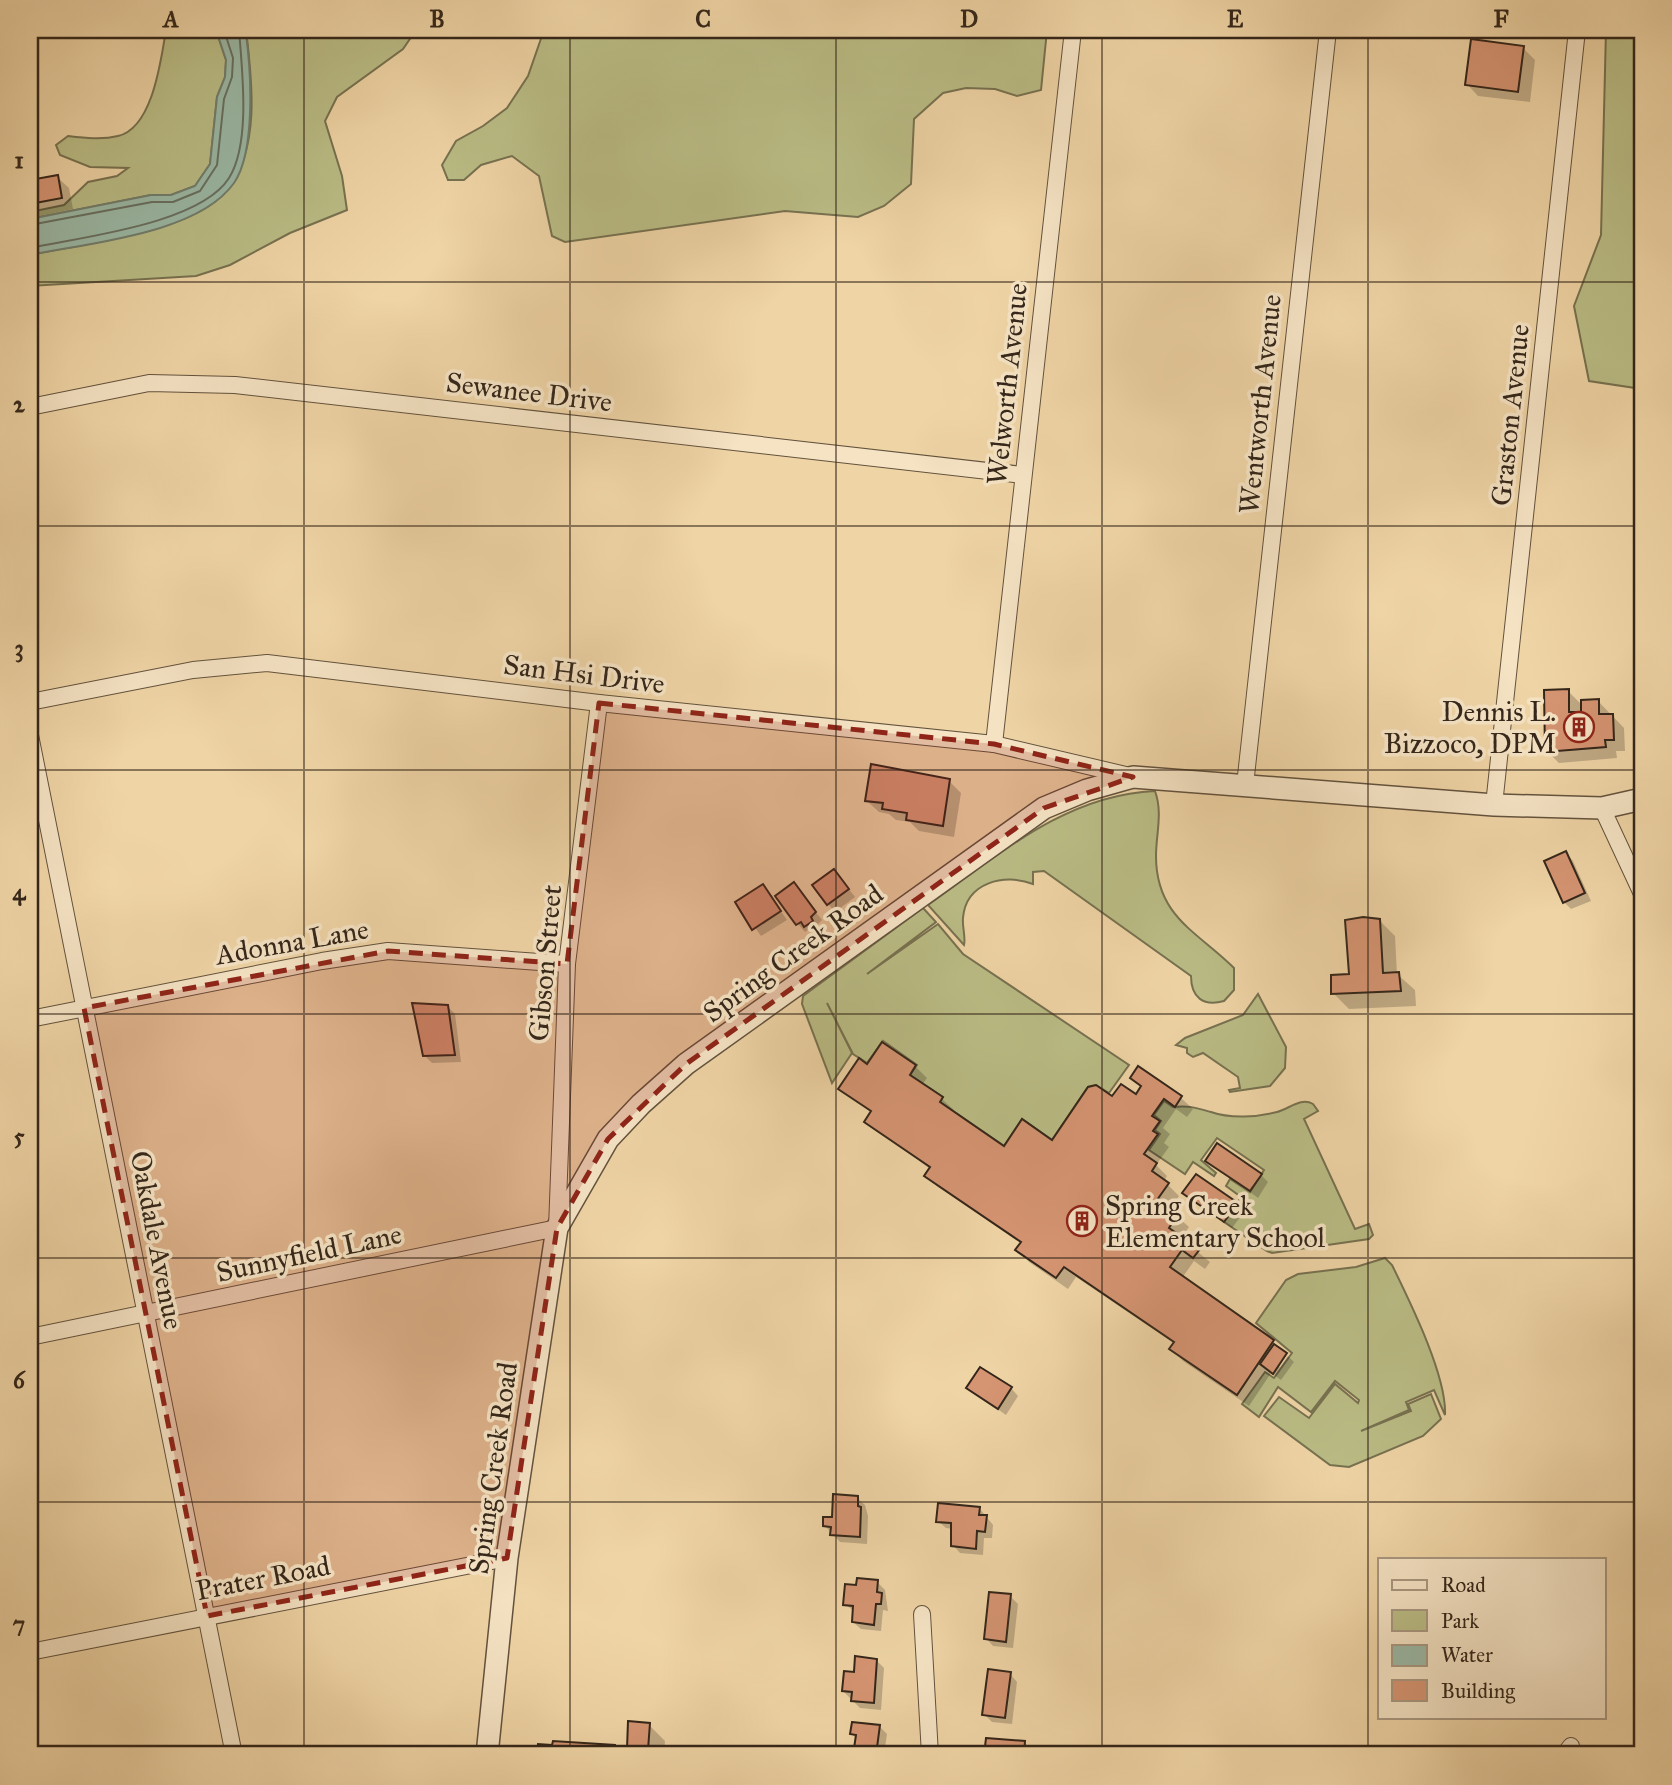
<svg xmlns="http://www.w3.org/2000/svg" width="1672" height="1785" font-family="'IM FELL Great Primer',serif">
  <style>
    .green { fill: #babc85; stroke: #777150; stroke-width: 2 }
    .water { fill: #9ab8a5; stroke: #717e6d; stroke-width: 2 }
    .shadow { fill: #0003 }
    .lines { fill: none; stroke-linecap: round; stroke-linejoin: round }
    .shore { stroke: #676f60; stroke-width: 2 }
    .building { fill: #d59472; stroke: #34261a; stroke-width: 2 }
    .minor-casing { stroke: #63523d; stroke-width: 18 }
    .tertiary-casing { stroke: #63523d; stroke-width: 24 }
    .minor { stroke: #f5e3c4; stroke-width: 16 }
    .tertiary { stroke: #f5e3c4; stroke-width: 21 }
    .marked { fill: #8f2418; fill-opacity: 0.2; stroke: #8f2418; stroke-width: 5; stroke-dasharray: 14 9; stroke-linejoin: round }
    .grid { fill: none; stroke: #34261a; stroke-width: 2; stroke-opacity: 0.55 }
    .labels { text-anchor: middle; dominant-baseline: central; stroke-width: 7; stroke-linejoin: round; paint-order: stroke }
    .street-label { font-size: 28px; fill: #34261a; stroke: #f5e3c4 }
    .poi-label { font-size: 28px; fill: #34261a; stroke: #f5e3c4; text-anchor: end }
    .neatline { fill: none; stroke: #34261a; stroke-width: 2.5 }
    .grid-label { font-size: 23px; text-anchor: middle; font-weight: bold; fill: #34261a }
  </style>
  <rect width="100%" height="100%" fill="#efd4a5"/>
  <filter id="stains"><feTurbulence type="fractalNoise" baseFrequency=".00286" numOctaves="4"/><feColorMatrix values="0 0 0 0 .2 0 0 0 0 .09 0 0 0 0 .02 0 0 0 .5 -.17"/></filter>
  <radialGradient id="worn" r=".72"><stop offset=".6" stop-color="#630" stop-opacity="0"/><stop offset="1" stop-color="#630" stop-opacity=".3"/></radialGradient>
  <!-- green -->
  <g class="green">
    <path d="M166,30h50l10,30 -1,17 -8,20 -7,67 -15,22 -24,9h-20l-121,24v-7l34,-7 24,-23 29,-6 11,-8 -38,-1 -30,-12 -4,-10 12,-9c17,2 34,4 50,0 35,-8 43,-77 48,-106z"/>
    <path d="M246,30h170l-13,19 -66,48 -12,24 17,55 5,34 -57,23 -60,32 -34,11 -166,10v-31c51,-11 163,-23 196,-64 35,-41 26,-112 20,-161z"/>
    <polygon points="544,30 1047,30 1041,90 1017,96 995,89 966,88 943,93 914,119 911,184 884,206 858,217 785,211 565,242 552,236 539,176 512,156 481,165 464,180 448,180 442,165 456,141 483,126 507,108 528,76"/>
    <polygon points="1606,30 1642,30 1642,389 1589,381 1574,306 1601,235"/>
    <path d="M1155,791c8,22 1,43 1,65 0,61 42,76 78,112v22l-10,11c-21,6 -33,-4 -33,-25l-147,-105 -11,1v12c-28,-11 -67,-2 -70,34 -1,9 3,20 1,27l-36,-40c71,-50 137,-110 227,-114z"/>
    <polygon points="923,908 936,922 867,974 938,924 963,954 1129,1065 1109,1093 1096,1085 1088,1087 1052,1140 1022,1119 1004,1146 940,1102 943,1097 910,1075 917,1065 883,1041 867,1063 853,1054 827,1003 852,1053 832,1083 802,1004 803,996"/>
    <polygon points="1258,994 1286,1047 1285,1068 1270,1086 1230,1092 1229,1090 1240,1088 1238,1077 1203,1053 1193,1057 1187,1053 1187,1048 1176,1045 1185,1038 1243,1015"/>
    <path d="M1164,1101l9,6c16,-2 23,1 38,5 20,7 46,5 66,0 12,-3 24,-15 36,-8l5,7 -14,8 51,110 14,-5 4,11 -4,4 -97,14 -5,-2 -43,-29 17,-25 -15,-11 4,-7 20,13 14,-22 -47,-32 -16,22 15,13 -2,3 -21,-14 -8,12 -36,-24 11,-16 -5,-4 6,-9 -7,-6z"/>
    <path d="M1385,1258l7,7c18,37 55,111 53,150l-11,-25 -28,12 3,8 -48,21 50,-20 -3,-7 23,-10 10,25 -18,17 -74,31 -19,-2 -66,-49 15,-19 30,21 26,-34 23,19 1,-3 -24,-19 -24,31 -33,-25 -19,30 -17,-13 23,-32 9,6 18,-25 -36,-30 30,-43 12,-6 58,-7z"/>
  </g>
  <!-- water -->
  <path class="water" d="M216,30h30v4c5,37 10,117 -12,149 -36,51 -146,60 -204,72v-36l121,-24h20l24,-9 15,-22 7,-67 8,-20 1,-17z"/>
  <!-- shadow -->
  <g class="shadow">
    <polygon points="1503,30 1540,30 1539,39 1509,36"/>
    <polygon points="1523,48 1535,60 1530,102 1478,96 1467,84"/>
    <polygon points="57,177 69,188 73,209 30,218 30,182"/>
    <polygon points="1568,691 1583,706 1598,701 1624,728 1625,751 1616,751 1617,758 1559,763 1547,751"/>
    <polygon points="949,781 961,793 954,837 919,831 910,822 896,820 889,814 879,812 867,801"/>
    <polygon points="1566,853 1573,861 1591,901 1571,909 1564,902"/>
    <polygon points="841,879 855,897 835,912 828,904"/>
    <polygon points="794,884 822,920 817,925 820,929 813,933 809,929 805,932 798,924 778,896"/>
    <polygon points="763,886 787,920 761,936 737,902"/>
    <polygon points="1379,920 1395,936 1397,974 1415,990 1416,1006 1349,1009 1333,993 1351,976"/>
    <polygon points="448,1007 455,1014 461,1062 432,1063 424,1055"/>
    <polygon points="868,1066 915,1066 927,1078 922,1085 942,1099 954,1110 952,1113 1004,1149 1053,1143 1113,1099 1136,1097 1142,1088 1132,1078 1138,1069 1181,1098 1193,1109 1187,1117 1176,1109 1163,1128 1170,1134 1164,1143 1169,1147 1156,1165 1167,1176 1164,1181 1179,1196 1170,1210 1189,1227 1181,1238 1210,1262 1205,1269 1194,1261 1182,1278 1273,1342 1285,1353 1277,1365 1280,1367 1288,1356 1294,1362 1281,1380 1271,1373 1249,1406 1183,1361 1172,1349 1175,1344 1076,1277 1068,1289 1029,1262 1018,1250 1022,1244 938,1187 926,1176 930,1169 866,1121 872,1113 840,1088"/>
    <polygon points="1207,1160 1261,1175 1268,1182 1258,1198"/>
    <polygon points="1185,1193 1236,1204 1244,1212 1232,1228"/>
    <polygon points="968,1388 1011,1388 1018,1396 1006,1415"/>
    <polygon points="857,1498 865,1505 868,1516 867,1544 840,1542 825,1526"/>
    <polygon points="980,1509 993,1525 992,1538 984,1538 983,1555 960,1553 953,1545 953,1529 946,1528 938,1521"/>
    <polygon points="877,1582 885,1590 888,1611 883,1610 881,1631 861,1629 853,1622 855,1612 845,1604"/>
    <polygon points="1010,1596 1018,1604 1013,1648 993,1646 986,1638"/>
    <polygon points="876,1660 884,1668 881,1710 860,1708 843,1691 855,1674"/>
    <polygon points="1010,1674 1017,1682 1012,1724 992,1722 984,1714"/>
    <polygon points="649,1725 665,1741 664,1755 539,1755 539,1745 615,1747 628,1751"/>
    <polygon points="880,1727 887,1734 884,1755 855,1755 857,1739 852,1734"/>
    <polygon points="987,1740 1024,1742 1032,1750 1031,1755 986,1755"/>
  </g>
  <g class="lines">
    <!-- shore -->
    <g class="shore">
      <polyline points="30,225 152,202 173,202 200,191 217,165 224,99 232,77 233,58 224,30"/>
      <path d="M30,248c51,-11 170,-24 199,-70 22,-35 13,-108 10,-148"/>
    </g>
  </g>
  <!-- building -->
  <g class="building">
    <polygon points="1471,39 1524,46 1518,92 1465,85"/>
    <polygon points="58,175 62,198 30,204 30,180"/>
    <polygon points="1569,689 1569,712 1581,712 1581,700 1599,699 1599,714 1613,714 1614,740 1605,740 1606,747 1545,752 1544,690"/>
    <polygon points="871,764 950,779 943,826 906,820 907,813 882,809 883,803 865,801"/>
    <polygon points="1566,851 1585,893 1563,903 1544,861"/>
    <polygon points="834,869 849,889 827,905 812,885"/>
    <polygon points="794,882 816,912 811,917 813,921 804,927 801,922 796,925 775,896"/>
    <polygon points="763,884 781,911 752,930 735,902"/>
    <polygon points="1363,917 1380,919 1383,973 1399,972 1401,991 1331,994 1331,975 1349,974 1345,920"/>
    <polygon points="412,1003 448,1005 455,1055 423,1056"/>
    <polygon points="882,1042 916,1065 910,1075 943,1097 940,1102 1004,1146 1022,1119 1052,1140 1088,1087 1096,1085 1112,1096 1121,1084 1136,1094 1141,1086 1130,1078 1138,1066 1182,1096 1175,1107 1164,1099 1152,1116 1160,1121 1153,1131 1158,1134 1144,1154 1157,1163 1152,1171 1169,1183 1157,1200 1178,1214 1169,1228 1200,1249 1193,1258 1182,1250 1170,1267 1274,1340 1237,1395 1169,1349 1174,1342 1064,1267 1056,1278 1015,1250 1021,1242 924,1176 930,1167 864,1122 871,1111 838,1089 859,1058 867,1064"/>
    <polygon points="1217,1143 1262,1174 1250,1191 1205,1161"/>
    <polygon points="1196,1174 1238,1203 1224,1222 1182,1193"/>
    <polygon points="1274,1344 1287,1353 1273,1374 1260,1364"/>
    <polygon points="980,1367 1012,1387 998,1409 966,1388"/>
    <polygon points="833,1494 858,1496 858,1506 861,1507 860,1537 830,1535 831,1527 823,1526 823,1517 832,1517"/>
    <polygon points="938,1503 980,1507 979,1515 987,1515 985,1532 977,1531 976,1549 951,1546 951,1523 936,1522"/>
    <polygon points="857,1578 878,1580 877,1592 882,1593 881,1604 876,1604 874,1625 852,1622 853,1606 843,1605 845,1584 856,1585"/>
    <polygon points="989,1592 1011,1594 1006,1642 984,1639"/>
    <polygon points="855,1656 877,1659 874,1703 851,1701 852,1692 842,1691 844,1671 854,1672"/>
    <polygon points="988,1669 1011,1672 1005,1718 982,1715"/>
    <polygon points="628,1721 650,1723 648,1750 655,1751 654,1755 537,1755 538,1744 552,1745 553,1741 615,1745 615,1748 627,1749"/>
    <polygon points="852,1722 880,1725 876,1755 853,1755 856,1735 850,1734"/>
    <polygon points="986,1738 1025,1741 1024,1755 984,1755"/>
  </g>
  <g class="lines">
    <!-- minor casing -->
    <g class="minor-casing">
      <g id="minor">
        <polyline points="30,407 149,383 235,385 1023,475"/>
        <polyline points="1642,632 1642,742"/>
        <polyline points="30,702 193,670 267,663 599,703 994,744 1130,776"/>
        <polyline points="30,735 234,1755"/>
        <polyline points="994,744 1073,30"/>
        <polyline points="1245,785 1328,30"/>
        <polyline points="1494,805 1577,30"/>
        <polyline points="1602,808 1642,894"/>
        <polyline points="30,1019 322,961 388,951 567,964"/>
        <polyline points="30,1337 557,1228 567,964 599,703"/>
        <polyline points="922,1614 930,1755"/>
        <polyline points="30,1652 507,1558"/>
        <polyline points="1564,1755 1571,1746"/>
      </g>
    </g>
    <!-- tertiary casing -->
    <g class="tertiary-casing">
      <polyline id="tertiary" points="487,1755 507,1558 557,1228 608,1139 641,1104 686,1064 1044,808 1087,790 1133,777 1494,805 1602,808 1642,799"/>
    </g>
    <!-- minor -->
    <use href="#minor" class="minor"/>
    <!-- tertiary -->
    <use href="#tertiary" class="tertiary"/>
  </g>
  <!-- marked area -->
  <path class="marked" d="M599,703l395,41 139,33 -89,31 -358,256 -78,75 -51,89 -50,330 -300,58 -123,-608 304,-57 179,13z"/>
  <!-- grid -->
  <path class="grid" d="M304,30v1725M570,30v1725M836,30v1725M1102,30v1725M1368,30v1725M30,282h1612M30,526h1612M30,770h1612M30,1014h1612M30,1258h1612M30,1502h1612"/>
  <!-- icons -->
  <defs>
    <g id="building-ring" transform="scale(1.575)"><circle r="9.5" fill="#f5e3c4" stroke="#8f2418" stroke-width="1.5"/><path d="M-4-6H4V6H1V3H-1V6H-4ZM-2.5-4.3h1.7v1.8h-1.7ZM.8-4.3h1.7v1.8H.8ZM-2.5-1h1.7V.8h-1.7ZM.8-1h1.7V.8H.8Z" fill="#8f2418"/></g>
  </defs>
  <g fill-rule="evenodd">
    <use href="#building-ring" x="1579" y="727"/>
    <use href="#building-ring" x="1082" y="1221"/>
  </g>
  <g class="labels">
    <!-- street labels -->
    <g class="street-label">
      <text transform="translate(1007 384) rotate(-84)">Welworth Avenue</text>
      <text transform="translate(529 392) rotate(7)">Sewanee Drive</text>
      <text transform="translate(1260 404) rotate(-84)">Wentworth Avenue</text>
      <text transform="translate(1510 415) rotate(-84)">Graston Avenue</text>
      <text transform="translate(584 674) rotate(7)">San Hsi Drive</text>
      <text transform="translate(292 942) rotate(-10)">Adonna Lane</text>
      <text transform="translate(793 953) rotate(-36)">Spring Creek Road</text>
      <text transform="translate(545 963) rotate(-85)">Gibson Street</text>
      <text transform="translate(157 1240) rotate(79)">Oakdale Avenue</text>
      <text transform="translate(309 1253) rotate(-12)">Sunnyfield Lane</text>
      <text transform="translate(493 1468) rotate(-82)">Spring Creek Road</text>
      <text transform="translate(263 1578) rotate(-11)">Prater Road</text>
    </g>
    <!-- poi labels -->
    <g class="poi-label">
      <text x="1556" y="711">Dennis L.<tspan x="1556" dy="32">Bizzoco, DPM</tspan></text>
      <text x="1105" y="1205" text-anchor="start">Spring Creek<tspan x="1105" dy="32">Elementary School</tspan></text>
    </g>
  </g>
  <!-- margin -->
  <rect width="1672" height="1785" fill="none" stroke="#efd4a5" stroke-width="77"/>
  <!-- legend -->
  <rect x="1378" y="1558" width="228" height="161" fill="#f5e3c4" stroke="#a89780" stroke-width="2"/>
  <rect x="1392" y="1580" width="35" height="10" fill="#f5e3c4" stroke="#a89780" stroke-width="2"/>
  <text x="1441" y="1592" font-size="21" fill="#34261a">Road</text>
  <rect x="1392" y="1610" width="35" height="21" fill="#babc85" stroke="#a89780" stroke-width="2"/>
  <text x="1441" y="1628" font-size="21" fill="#34261a">Park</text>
  <rect x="1392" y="1645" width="35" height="21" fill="#9ab8a5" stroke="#a89780" stroke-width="2"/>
  <text x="1441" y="1662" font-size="21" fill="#34261a">Water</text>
  <rect x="1392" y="1680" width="35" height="21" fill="#d59472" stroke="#a89780" stroke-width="2"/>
  <text x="1441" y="1698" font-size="21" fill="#34261a">Building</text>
  <rect x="38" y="38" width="1596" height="1708" class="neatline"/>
  <g class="grid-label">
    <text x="171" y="27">A</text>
    <text x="437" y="27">B</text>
    <text x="703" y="27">C</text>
    <text x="969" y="27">D</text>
    <text x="1235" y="27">E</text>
    <text x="1501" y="27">F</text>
    <text x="19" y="168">1</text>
    <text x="19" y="412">2</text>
    <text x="19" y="656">3</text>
    <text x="19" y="900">4</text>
    <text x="19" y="1144">5</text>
    <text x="19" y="1388">6</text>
    <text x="19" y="1632">7</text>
  </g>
  <rect width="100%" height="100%" filter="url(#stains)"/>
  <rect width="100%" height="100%" fill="url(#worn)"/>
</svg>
